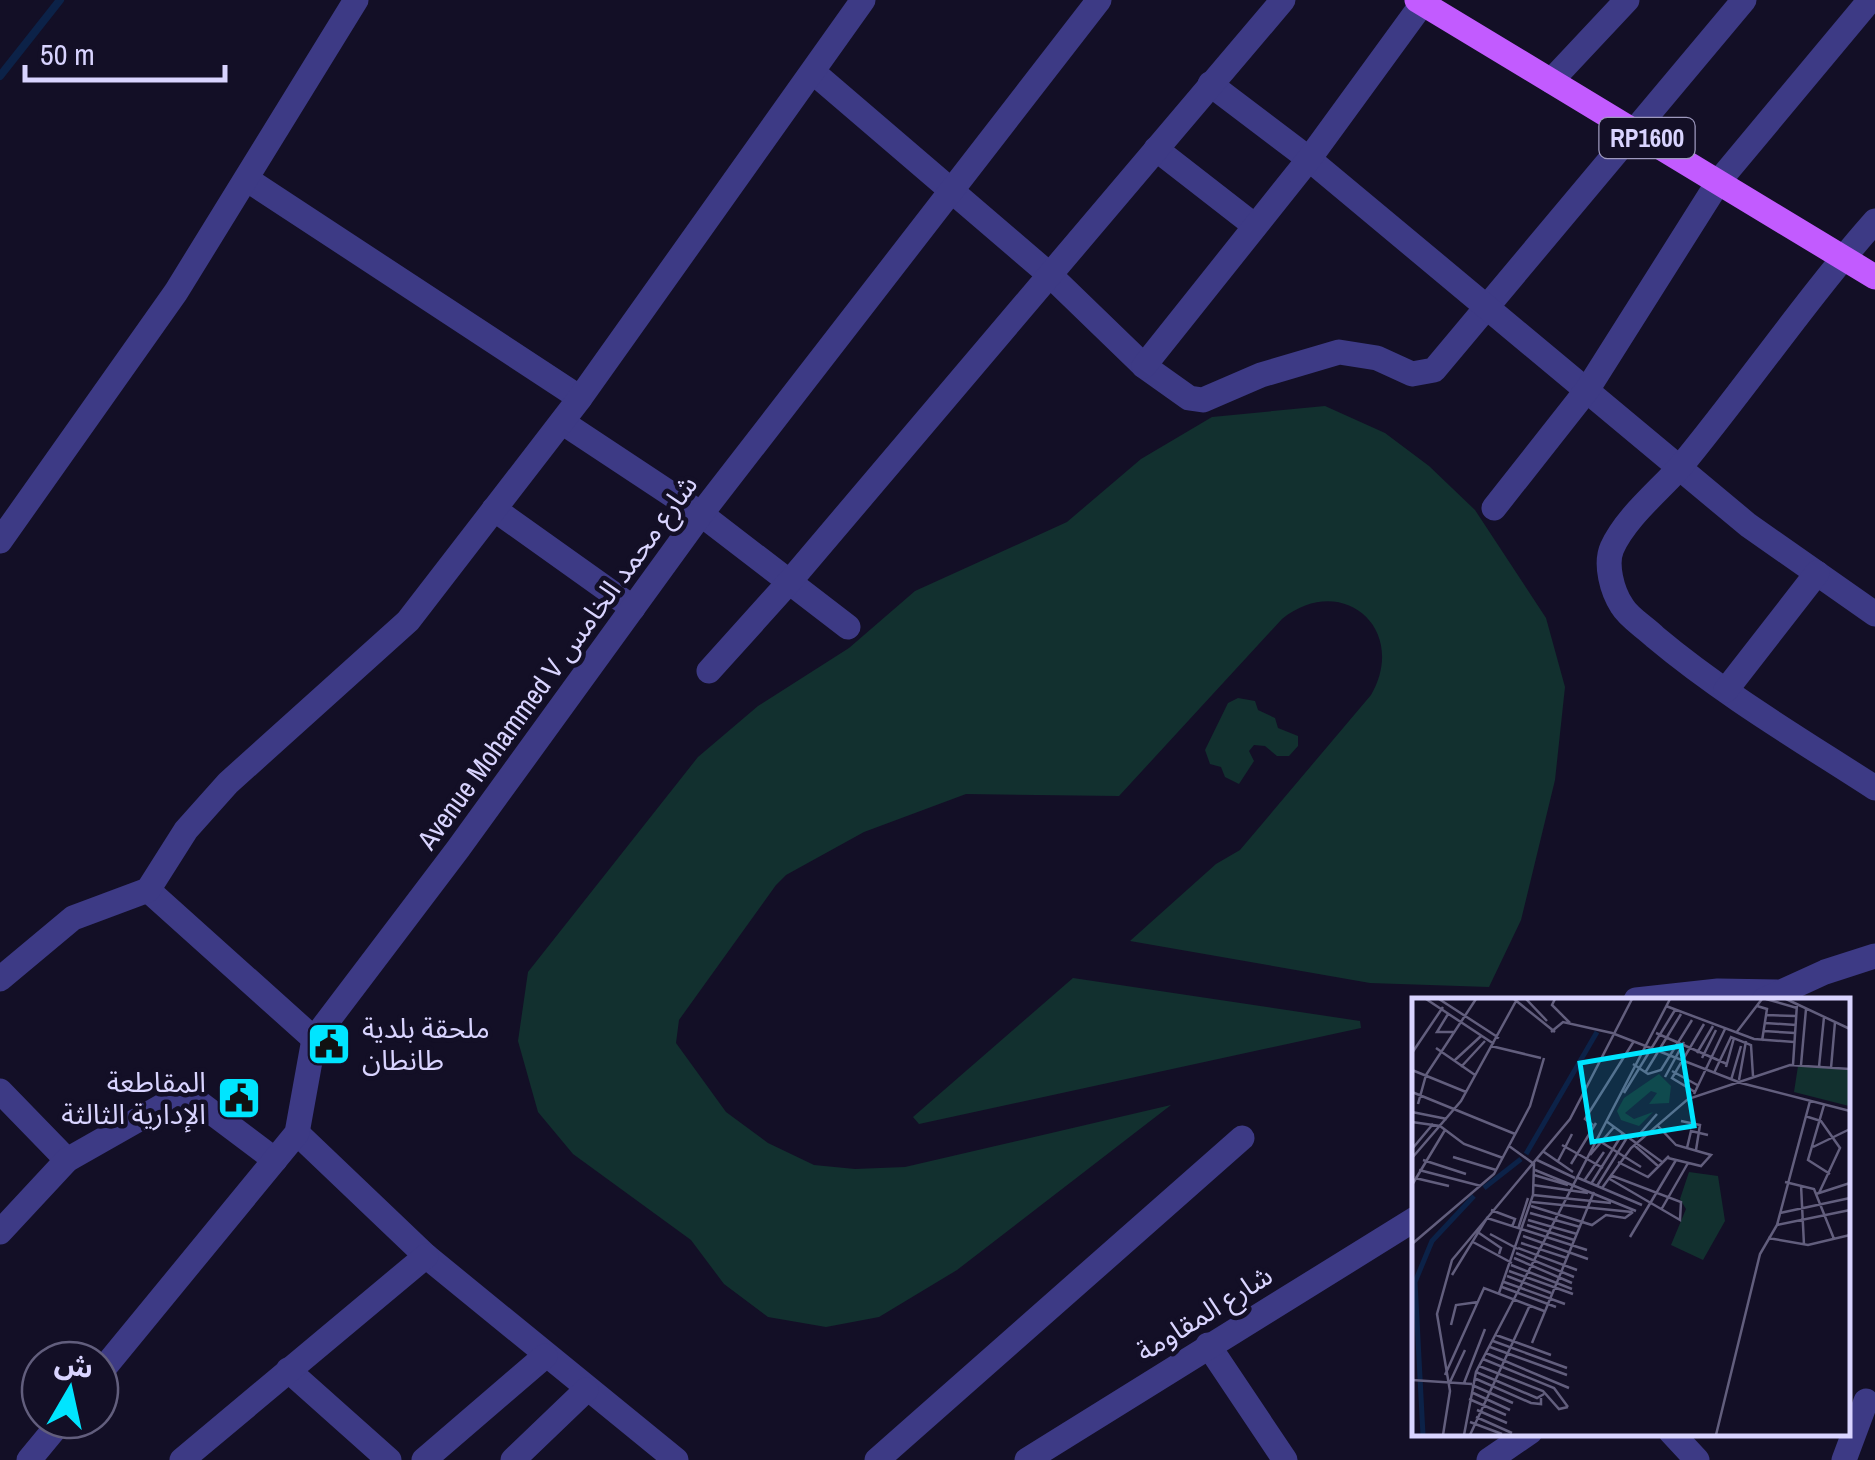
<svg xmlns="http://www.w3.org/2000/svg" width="1875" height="1460" font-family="'Archivo Narrow','Noto Sans Arabic',sans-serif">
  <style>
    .green { fill: #12302f }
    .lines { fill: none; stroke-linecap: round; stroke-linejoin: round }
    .stream { stroke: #0c2248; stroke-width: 8 }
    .minor { stroke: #3d3a85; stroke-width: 25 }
    .major { stroke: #c25bff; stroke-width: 25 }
    .labels { text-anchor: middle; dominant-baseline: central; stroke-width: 9; stroke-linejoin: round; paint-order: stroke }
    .shield { fill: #130f26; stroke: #9e99be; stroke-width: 2.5 }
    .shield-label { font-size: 25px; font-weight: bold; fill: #d9d4ff }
    .street-label { font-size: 28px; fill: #d9d4ff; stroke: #130f26 }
    .poi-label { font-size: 28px; fill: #d9d4ff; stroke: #130f26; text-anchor: start }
    .inset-river { fill: none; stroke: #0c2248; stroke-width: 5 }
    .inset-road { fill: none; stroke: #625e7d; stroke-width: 2.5 }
    .view { fill: #00e5ff; fill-opacity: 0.15; stroke: #00e5ff; stroke-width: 5 }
    .inset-edge { fill: none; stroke: #d9d4ff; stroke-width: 5 }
  </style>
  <rect width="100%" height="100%" fill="#130f26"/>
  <!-- green -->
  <g class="green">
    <path d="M1325,406l60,27 44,33 46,44 71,108 19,69 -10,93 -34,140 -32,67 -119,-4 -240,-42 86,-77 24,-14 131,-155c38,-66 -29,-124 -89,-76l-163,177 -153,-2 -102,38 -78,43 -10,10 -97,135 -3,23 50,69 42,31 46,22 41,4 50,-2 266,-62 -214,165 -78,47 -53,10 -58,-10 -44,-33 -33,-44 -118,-86 -35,-42 -20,-71 10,-69 170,-215 60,-51 91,-58 66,-57 152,-69 74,-63 71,-42z"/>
    <polygon points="1238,698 1255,701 1258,710 1275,718 1278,728 1298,736 1298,746 1289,756 1277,756 1265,746 1254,745 1249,751 1254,761 1239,784 1225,777 1221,767 1210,764 1205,750 1228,703"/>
    <polygon points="1073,978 1360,1021 1361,1028 919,1124 913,1117"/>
  </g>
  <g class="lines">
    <!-- stream -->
    <polyline class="stream" points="0,76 60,0"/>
    <!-- minor -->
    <g class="minor">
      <polyline points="813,72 1051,276 1144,366 1189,398 1203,400 1261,375 1339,352 1377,358 1412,374 1434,370 1744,0"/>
      <polyline points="1551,81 1627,0"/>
      <polyline points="1210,84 1309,159 1748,525 1875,614"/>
      <polyline points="1156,149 1255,226"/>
      <polyline points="248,180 580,398"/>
      <path d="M1875,221c-69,78 -128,165 -194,245 -22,25 -55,51 -69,82 -7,16 0,43 10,58 7,12 23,21 33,31 68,57 146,103 220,151"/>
      <polyline points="1144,366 1309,159 1425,0"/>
      <polyline points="562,422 701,514 848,627"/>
      <polyline points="1494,508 1587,390 1719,181 1870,0"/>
      <polyline points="494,509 633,608"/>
      <polyline points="0,541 176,292 356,0"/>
      <polyline points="709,671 791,580 1283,0"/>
      <polyline points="1726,690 1817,573"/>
      <polyline points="148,890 314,1039"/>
      <polyline points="0,979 73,918 148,890 186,830 228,783 408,621 580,398 863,0"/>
      <polyline points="1636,1000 1718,991 1777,992"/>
      <polyline points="1764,1000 1825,972 1875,956"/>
      <polyline points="0,1091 67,1160"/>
      <polyline points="297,1133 426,1256 676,1460"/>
      <polyline points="0,1232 67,1160 171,1101 198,1102 275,1160"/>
      <polyline points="1208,1345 1285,1460"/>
      <polyline points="288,1370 389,1460"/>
      <polyline points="100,1373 297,1133 314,1039 458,849 701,514 1099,0"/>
      <polyline points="1671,1432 1697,1460"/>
      <polyline points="29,1460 62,1420"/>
      <polyline points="182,1460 426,1256"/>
      <polyline points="424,1460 545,1356"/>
      <polyline points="513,1460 586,1390"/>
      <polyline points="877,1460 1242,1138"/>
      <polyline points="1027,1460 1415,1219"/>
      <polyline points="1489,1460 1530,1432"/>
      <polyline points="1844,1460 1866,1401"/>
    </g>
    <!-- major -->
    <polyline class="major" points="1417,0 1875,277"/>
  </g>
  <!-- icons -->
  <defs>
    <g id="civic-square" transform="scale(2.25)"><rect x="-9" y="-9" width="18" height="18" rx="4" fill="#00e5ff" stroke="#130f26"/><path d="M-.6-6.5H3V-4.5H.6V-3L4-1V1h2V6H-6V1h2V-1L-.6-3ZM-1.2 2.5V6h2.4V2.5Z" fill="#111"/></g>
  </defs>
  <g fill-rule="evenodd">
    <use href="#civic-square" x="329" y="1044"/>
    <use href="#civic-square" x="239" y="1098"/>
  </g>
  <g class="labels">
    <!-- shield labels -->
    <rect class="shield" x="1599.5" y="118" width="95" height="40" rx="8"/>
    <g class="shield-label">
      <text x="1647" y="138">RP1600</text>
    </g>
    <!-- street labels -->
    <g class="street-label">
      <text transform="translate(557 662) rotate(-54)">Avenue Mohammed V شارع محمد الخامس</text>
      <text transform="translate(1204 1313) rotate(-32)">شارع المقاومة</text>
    </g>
    <!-- poi labels -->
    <g class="poi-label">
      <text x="362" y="1028">ملحقة بلدية<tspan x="362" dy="32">طانطان</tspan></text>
      <text x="206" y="1082" text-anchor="end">المقاطعة<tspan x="206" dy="32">الإدارية الثالثة</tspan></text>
    </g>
  </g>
  <!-- overview -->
  <g transform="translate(1412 998)">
    <rect width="438" height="438" fill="#130f26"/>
    <path d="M386,68l51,4v36l-55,-14zM247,76l12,12 -2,17 -20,1 8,-11 -6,-2 -26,22 9,6 19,-7 -14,14 -18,-6 -4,-9 7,-13zM277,174l29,4 7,45 -22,39 -32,-15 15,-36 -6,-10z" fill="#12302f"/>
    <path class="inset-river" d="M114,156l71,-122M72,190l37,-29M11,437l-8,-153 17,-41 42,-45"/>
    <path class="inset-road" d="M14,1l68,45M27,1l60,39M102,1l41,33M114,1l21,22M143,1l-3,6 18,18M354,1l31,9M374,1l64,30M254,8l88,33 40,3M345,8l10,3 -5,32M36,16l-11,18h18M354,17l30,1M353,25l31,2M352,33l31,2M139,34l12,-10 49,11 129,50 109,28M244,35l71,31M324,35l26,-34M79,48l50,12M24,50l39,27M0,55l31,-46M285,55l16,-27M290,60l14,-28M43,62l26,-24M221,66l15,10 13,-4 31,-50M381,67l4,-61M389,67l5,-56M49,69l24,-26M314,69l8,-29M407,69l5,-50M419,70l4,-46M0,72l54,22M260,73l27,15M233,75l36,-59M302,75l17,-36 20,8 2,31M253,79l19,-35M319,82l10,-34M327,82l7,-39M0,94l103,42M283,94l-23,-14 32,-54M212,95l51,-83M282,96l31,-65M6,106l8,-29 50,-76M412,107l-16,55 22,14M0,114l35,7M393,118l16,5 19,27 -21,45M194,123l56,41M269,123l19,4 -4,25M0,124l28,4 24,18 39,14M181,127l-8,-6 49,-78M245,127l19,20 35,10 -10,11 -33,-8M225,139l20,-23M189,144l40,25M150,147l41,23M222,147l24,21M401,149l37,-18M275,150l4,-17 17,4M0,151l21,-25M132,154l29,20M178,157l24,-28M41,159l43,13M0,160l49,-57 55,-100M11,162l43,14M125,162l38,18M146,163l14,-27M206,164l30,15 21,-21M159,166l25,-41M7,172l62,16M123,172l101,41M122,177l34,10M164,179l66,28M3,180l34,8M196,180l72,42 1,-18 -71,-27M172,183l20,-29M373,184l29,7 20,50M179,186l32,-51M0,187l33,-55M121,187l55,8M389,187l3,60M185,188l31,-50M190,190l29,-40 57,-49 102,-34 60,4M404,196l34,-11M121,197l78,8M120,204l100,10M119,208l61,19 14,-10 19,3 8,-6M79,212l24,9 -3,8M249,212l27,-47M118,215l50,14M368,215l70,-15M116,222l49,14M115,227l47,15M365,227l73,-15M106,231l10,-31M67,235l22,15 -2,6M78,236l28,15M111,238l65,23M218,239l46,-77M356,240l40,7 42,-10M61,244l39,21M109,245l46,15M0,246l82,-70 36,-68 14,-48M106,250l59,22M104,255l58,24M102,260l58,25M99,267l61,24M97,273l64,23M40,277l35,-57 100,32M95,278l44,17M92,284l61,22M90,289l54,20M87,295l34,-98 1,-31 -25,-18M39,327l5,-20 22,-3M84,337l55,20M81,343l74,27M120,345l62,-151M78,349l77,28M74,355l83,35M71,361l71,29 14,19M67,368l64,25 16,18 9,-2M64,374l61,26 7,-4M33,377l39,-87 60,23M62,380l57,25 10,1v-6M0,382l60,4M38,384l15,-32M52,385l21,-54M60,387l41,18M59,394l39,18M57,401l37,16M65,412l30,13M64,419l36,16M58,424l32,12M31,437l7,-44 -13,-77 15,-54 118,-141 62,-120M52,437l12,-63 194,-373M58,437l60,-130M304,437l44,-181 17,-29 33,-124"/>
    <path class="view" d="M269,48l13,80 -102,16 -12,-79z"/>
    <rect width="438" height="438" class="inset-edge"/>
  </g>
  <!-- north arrow -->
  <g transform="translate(70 1390) rotate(9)"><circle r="48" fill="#130f26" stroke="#625e7d" stroke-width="2.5"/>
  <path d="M0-8L18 38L0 25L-18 38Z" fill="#00e5ff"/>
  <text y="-15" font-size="28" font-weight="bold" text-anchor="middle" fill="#d9d4ff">ش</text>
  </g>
  <!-- scale -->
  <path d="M25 65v15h200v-15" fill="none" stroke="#d9d4ff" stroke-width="5"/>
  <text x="40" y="65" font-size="30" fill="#d9d4ff" stroke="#130f26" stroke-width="8" paint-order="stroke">50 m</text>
</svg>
